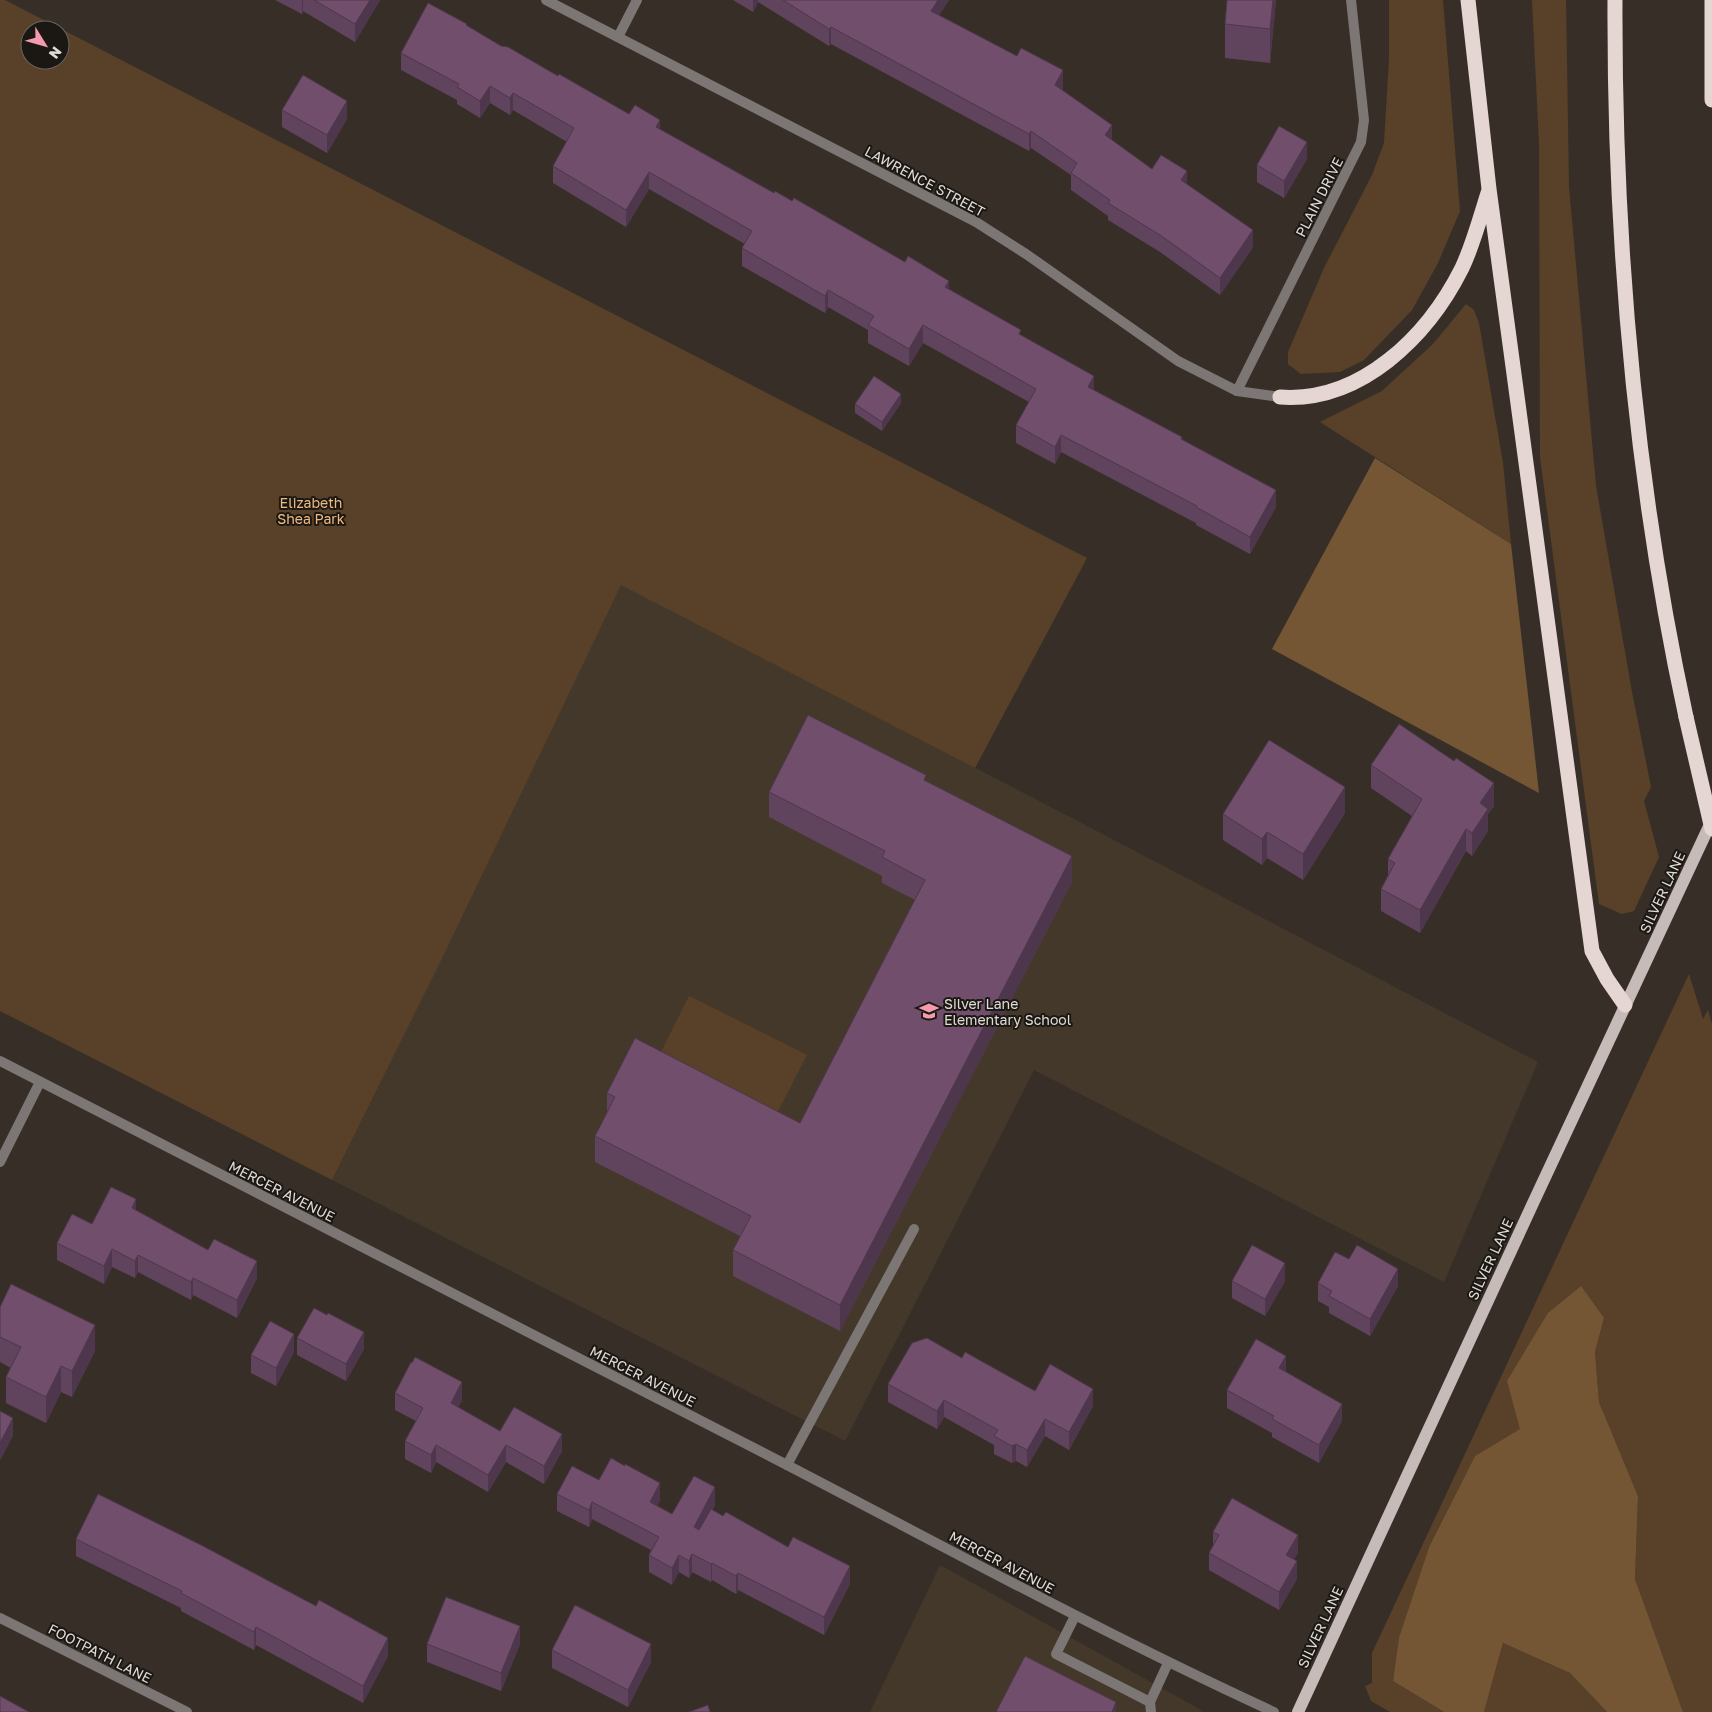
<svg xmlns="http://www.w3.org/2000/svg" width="1712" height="1712" font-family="'Golos Text',sans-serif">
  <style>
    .built { fill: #44382b }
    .green { fill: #584128; fill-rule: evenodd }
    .forest { fill: #755634 }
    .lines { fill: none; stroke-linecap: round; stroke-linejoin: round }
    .service { stroke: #7c7675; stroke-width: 10 }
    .minor { stroke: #7c7675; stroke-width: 10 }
    .primary { stroke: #c7bbb9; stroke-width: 12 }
    .motorway { stroke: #e5d6d4; stroke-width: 15 }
    .motorway-bridge { stroke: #e5d6d4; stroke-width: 15 }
    .wall { fill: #60435d }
    .shaded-wall { fill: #4e374c }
    .building { fill: #704e6c; stroke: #4e374c }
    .labels { text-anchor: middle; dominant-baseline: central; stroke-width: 4; stroke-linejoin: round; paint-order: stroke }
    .street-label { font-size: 14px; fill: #e0dbd6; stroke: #1b1814 }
    .park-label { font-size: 14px; fill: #eeba81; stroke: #1b1814 }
    .poi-label { font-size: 14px; fill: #e0dbd6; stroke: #1b1814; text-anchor: start }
  </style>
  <rect width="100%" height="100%" fill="#372f27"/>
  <!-- built -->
  <g class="built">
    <polygon points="621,584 1070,817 1538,1062 1444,1282 1034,1070 845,1441 332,1180 441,961"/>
    <polygon points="940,1565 1201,1710 1203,1712 870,1712"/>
  </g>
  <!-- green -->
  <g class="green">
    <path d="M0,0h5l1082,558 -112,210 -354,-183 -180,376 -109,219 -332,-169zM30,30h30v30h-30z"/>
    <polygon points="1389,0 1443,0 1460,211 1438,263 1412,310 1364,360 1340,372 1301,374 1288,364 1288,352 1324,268 1372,175 1384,143 1389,59"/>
    <polygon points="1532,0 1566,0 1569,187 1596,486 1632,692 1651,787 1644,801 1659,857 1634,911 1622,914 1599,904 1540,457 1539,143"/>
    <polygon points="1466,304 1474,310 1479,323 1503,463 1511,544 1320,422 1382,391 1433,344"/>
    <polygon points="1689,974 1703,1019 1708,1010 1712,1024 1712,1712 1683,1712 1635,1579 1638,1496 1599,1402 1595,1352 1604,1318 1521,1429 1475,1456 1429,1547 1399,1637 1393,1681 1444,1712 1390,1712 1371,1701 1365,1686 1372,1683 1372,1653"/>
    <polygon points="689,996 807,1055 770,1127 653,1068"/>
    <polygon points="1503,1643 1570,1673 1607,1712 1484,1712"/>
  </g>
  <!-- forest -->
  <g class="forest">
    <polygon points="1375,458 1511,544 1539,793 1272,649"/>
    <polygon points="1581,1286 1604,1318 1595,1352 1599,1402 1638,1496 1635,1579 1683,1712 1607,1712 1570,1673 1503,1643 1484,1712 1444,1712 1393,1681 1399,1637 1429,1547 1475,1456 1520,1429 1507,1381 1548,1313"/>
  </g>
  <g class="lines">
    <!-- service -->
    <g class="service">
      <polyline points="787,1465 914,1229"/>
      <polyline points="1075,1616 1056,1654 1150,1702"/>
      <polyline points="1151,1712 1150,1702 1168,1663"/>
    </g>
    <!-- minor -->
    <g class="minor">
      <polyline points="546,0 976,222 1026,254 1178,361 1237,391 1280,397"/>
      <polyline points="618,37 637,0"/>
      <polyline points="1237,391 1361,142 1364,120 1351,0"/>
      <path d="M0,1061c262,135 525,269 787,404 162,84 321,171 487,247"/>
      <polyline points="0,1162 40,1082"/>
      <polyline points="0,1618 187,1712"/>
    </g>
    <!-- primary -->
    <polyline class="primary" points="1298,1712 1534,1201 1712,820"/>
    <!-- motorway -->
    <g class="motorway">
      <polyline points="1468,0 1489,189 1592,951 1607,979 1625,1005"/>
      <path d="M1615,0c-1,240 20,482 71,717"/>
      <polyline points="1712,0 1712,100"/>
      <path d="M1280,397c81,6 148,-61 182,-129 11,-23 18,-50 26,-75"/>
    </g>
    <!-- motorway-bridge -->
    <polyline class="motorway-bridge" points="1686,717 1712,829"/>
  </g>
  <!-- wall -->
  <g class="wall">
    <polygon points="275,0 380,0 355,42 303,11 302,14"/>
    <polygon points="733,0 949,0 939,15 1063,87 1062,90 1112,140 1152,169 1187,184 1253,247 1220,295 1160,252 1108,220 1108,216 1071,190 1071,175 1031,148 1029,151 831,44 829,46 758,2 753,12"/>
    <polygon points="1227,0 1276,0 1270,63 1225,58 1225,24"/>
    <polygon points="467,26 501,46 629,114 660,129 774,193 949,289 1021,335 1094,390 1182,439 1276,507 1250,554 1196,525 1196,523 1061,452 1055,464 1016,443 1016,425 1029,402 923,343 909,366 868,343 868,330 828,307 825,313 742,266 742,248 745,244 649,189 626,227 553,183 553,166 567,142 513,110 510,115 490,103 480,118 457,104 457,100 401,70 401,53"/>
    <polygon points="282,110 347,119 327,153 282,127"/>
    <polygon points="1307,159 1284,198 1257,182 1257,165"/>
    <polygon points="901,403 882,431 855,413 855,404"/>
    <polygon points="1371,765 1494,806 1488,814 1488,831 1472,856 1466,851 1420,933 1381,911 1381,889 1388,876 1388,859 1412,816 1371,788"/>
    <polygon points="926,781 1072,882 840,1331 733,1276 733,1250 740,1236 595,1162 595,1136 607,1114 607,1093 800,1123 915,900 882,883 882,876 769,817 769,792"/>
    <polygon points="1345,813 1303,880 1267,858 1262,865 1223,840 1223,814"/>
    <polygon points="136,1210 257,1278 237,1318 193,1295 191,1300 138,1272 135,1278 112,1267 104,1284 57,1260 57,1243 92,1224"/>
    <polygon points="1349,1259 1398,1286 1370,1336 1329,1313 1329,1307 1318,1301 1318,1283"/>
    <polygon points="1232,1281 1285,1281 1265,1316 1232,1298"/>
    <polygon points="0,1307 95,1351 72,1397 61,1392 46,1423 6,1403 6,1377 11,1368 0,1362"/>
    <polygon points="297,1338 364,1349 346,1381 297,1355"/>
    <polygon points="294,1352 276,1386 251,1373 251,1355"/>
    <polygon points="962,1358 1035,1391 1093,1406 1069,1450 1045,1436 1027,1467 1016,1461 1012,1463 994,1454 994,1445 944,1417 937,1429 888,1402 888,1384"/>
    <polygon points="1286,1372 1342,1421 1319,1463 1272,1437 1272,1433 1227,1408 1227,1390"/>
    <polygon points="395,1393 462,1400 458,1407 500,1431 562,1451 544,1484 506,1462 488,1492 436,1462 431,1473 405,1459 405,1441 416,1421 395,1410"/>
    <polygon points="599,1480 660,1500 657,1506 672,1514 715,1505 712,1510 850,1584 824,1635 738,1590 736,1594 712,1580 711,1582 692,1572 689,1578 679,1572 672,1585 649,1572 649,1555 651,1550 592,1519 589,1527 557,1511 557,1494"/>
    <polygon points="1213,1532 1298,1553 1294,1559 1297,1579 1279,1610 1209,1570 1209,1553 1213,1547"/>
    <polygon points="76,1539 388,1656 363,1703 256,1645 254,1650 181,1611 181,1608 76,1556"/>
    <polygon points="427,1644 520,1644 501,1691 427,1662"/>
    <polygon points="552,1650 651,1662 628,1707 552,1668"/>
  </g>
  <!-- shaded-wall -->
  <g class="shaded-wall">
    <polygon points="302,0 303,0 303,11 302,14"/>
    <polygon points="370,0 380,0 355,42 355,24"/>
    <polygon points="753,0 758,0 758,2 753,12"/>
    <polygon points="938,0 949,0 931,28 931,11"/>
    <polygon points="1273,0 1276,0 1270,63 1270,29"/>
    <polygon points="831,27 831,44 829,46 829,29"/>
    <polygon points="1063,70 1063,87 1055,102 1055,85"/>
    <polygon points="490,86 490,103 480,118 480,101"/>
    <polygon points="513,93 513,110 510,115 510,98"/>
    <polygon points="347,101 347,119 327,153 327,135"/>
    <polygon points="660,120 660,137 656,127"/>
    <polygon points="1112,125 1112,142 1105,135"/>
    <polygon points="1031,131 1031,148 1029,151 1029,134"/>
    <polygon points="1307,142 1307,159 1284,198 1284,181"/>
    <polygon points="1187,171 1187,188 1181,180"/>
    <polygon points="649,172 649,189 626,227 626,210"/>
    <polygon points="1253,230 1253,247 1220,295 1220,278"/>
    <polygon points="949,281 949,298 945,287"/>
    <polygon points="828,290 828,307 825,313 825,296"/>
    <polygon points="923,325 923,343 909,366 909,349"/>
    <polygon points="1094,376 1094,393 1088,387"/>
    <polygon points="901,394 901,403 882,431 882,422"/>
    <polygon points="1061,435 1061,452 1055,464 1055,447"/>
    <polygon points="1276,490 1276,507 1250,554 1250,537"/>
    <polygon points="1494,783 1494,806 1488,814 1488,831 1472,856 1472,833 1480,803"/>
    <polygon points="1345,787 1345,813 1303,880 1303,854"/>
    <polygon points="1466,829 1466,851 1420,933 1420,910"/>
    <polygon points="1267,832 1267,858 1262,865 1262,839"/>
    <polygon points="1072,856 1072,882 840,1331 840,1305"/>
    <polygon points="136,1199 136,1217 132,1208"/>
    <polygon points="112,1249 112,1267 104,1284 104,1266"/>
    <polygon points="138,1255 138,1272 135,1278 135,1261"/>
    <polygon points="257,1261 257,1278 237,1318 237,1300"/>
    <polygon points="1285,1263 1285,1281 1265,1316 1265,1299"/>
    <polygon points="1398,1269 1398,1286 1370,1336 1370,1319"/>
    <polygon points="193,1278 193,1295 191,1300 191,1282"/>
    <polygon points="95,1325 95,1351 72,1397 72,1371"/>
    <polygon points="364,1332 364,1349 346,1381 346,1364"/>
    <polygon points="294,1334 294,1352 276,1386 276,1368"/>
    <polygon points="1286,1356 1286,1373 1279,1368"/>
    <polygon points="61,1366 61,1392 46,1423 46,1397"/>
    <polygon points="462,1382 462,1400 451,1421 451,1403"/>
    <polygon points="1093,1389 1093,1406 1069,1450 1069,1432"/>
    <polygon points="944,1400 944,1417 937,1429 937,1411"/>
    <polygon points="1342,1404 1342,1421 1319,1463 1319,1445"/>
    <polygon points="13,1418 13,1436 0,1461 0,1443"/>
    <polygon points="1045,1419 1045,1436 1027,1467 1027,1450"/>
    <polygon points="562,1434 562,1451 544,1484 544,1466"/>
    <polygon points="1016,1444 1016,1461 1012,1463 1012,1446"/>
    <polygon points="436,1445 436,1462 431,1473 431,1455"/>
    <polygon points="506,1445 506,1462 488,1492 488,1475"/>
    <polygon points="660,1483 660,1500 650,1519 650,1502"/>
    <polygon points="715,1487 715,1505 694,1545 694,1527"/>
    <polygon points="592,1502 592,1519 589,1527 589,1510"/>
    <polygon points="1298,1535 1298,1553 1286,1572 1286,1555"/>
    <polygon points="692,1554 692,1572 689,1578 689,1561"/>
    <polygon points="679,1555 679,1572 672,1585 672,1568"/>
    <polygon points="1297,1561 1297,1579 1279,1610 1279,1592"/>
    <polygon points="712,1563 712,1580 711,1582 711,1564"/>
    <polygon points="850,1566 850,1584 824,1635 824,1617"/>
    <polygon points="738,1573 738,1590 736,1594 736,1576"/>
    <polygon points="520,1626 520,1644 501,1691 501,1673"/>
    <polygon points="256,1627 256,1645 254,1650 254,1632"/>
    <polygon points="388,1638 388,1656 363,1703 363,1686"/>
    <polygon points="651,1644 651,1662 628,1707 628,1690"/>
    <polygon points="1116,1702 1116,1712 1112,1712"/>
  </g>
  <!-- building -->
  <g class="building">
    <polygon points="314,0 370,0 355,24"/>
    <polygon points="783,0 938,0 931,11 1017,56 1021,48 1063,70 1055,85 1112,125 1105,135 1152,169 1161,155 1187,171 1181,180 1253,230 1220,278 1160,235 1108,203 1110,200 1071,173 1077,163 1031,131 1029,134 831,27 829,29"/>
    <polygon points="1227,0 1273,0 1270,29 1225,24"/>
    <polygon points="428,3 467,24 466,25 501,46 508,47 558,76 559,74 629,114 635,105 660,120 656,127 774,193 775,191 792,201 794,198 905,262 908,256 949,281 945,287 1021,330 1019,334 1094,376 1088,387 1182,437 1181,439 1276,490 1250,537 1196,507 1197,506 1061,435 1055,447 1016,425 1036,389 923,325 909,349 868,325 874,316 828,290 825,296 742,248 752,231 649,172 626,210 553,166 574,128 513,93 510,98 490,86 480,101 457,87 459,84 401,53"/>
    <polygon points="303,75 347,101 327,135 282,110"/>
    <polygon points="1279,126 1307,142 1284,181 1257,165"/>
    <polygon points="874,376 901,394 882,422 855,404"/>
    <polygon points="808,715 926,775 924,780 1072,856 840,1305 733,1250 751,1216 595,1136 615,1097 607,1093 635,1038 800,1123 925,880 882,857 885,851 769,792"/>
    <polygon points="1399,724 1454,761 1456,758 1494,783 1480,803 1488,809 1472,833 1466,829 1420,910 1381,889 1395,863 1388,859 1422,799 1371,765"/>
    <polygon points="1269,740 1345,787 1303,854 1267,832 1262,839 1223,814"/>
    <polygon points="111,1187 136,1199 132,1208 208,1250 214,1239 257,1261 237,1300 193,1278 191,1282 138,1255 135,1261 112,1249 104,1266 57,1243 72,1214 92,1224"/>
    <polygon points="1252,1245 1285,1263 1265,1299 1232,1281"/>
    <polygon points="1357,1245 1398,1269 1370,1319 1329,1296 1332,1291 1318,1283 1335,1252 1349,1259"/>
    <polygon points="11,1284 95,1325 72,1371 61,1366 46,1397 6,1377 21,1347 0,1337 0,1307"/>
    <polygon points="314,1308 327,1315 328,1313 364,1332 346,1364 297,1338"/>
    <polygon points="270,1321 294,1334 276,1368 251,1355"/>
    <polygon points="927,1338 962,1358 965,1352 1035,1391 1050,1364 1093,1389 1069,1432 1045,1419 1027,1450 1016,1444 1012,1446 994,1436 998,1430 944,1400 937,1411 888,1384 912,1343"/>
    <polygon points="1256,1339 1286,1356 1279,1368 1342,1404 1319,1445 1272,1419 1274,1416 1227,1390"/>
    <polygon points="415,1357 462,1382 451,1403 500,1431 514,1407 562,1434 544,1466 506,1445 488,1475 436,1445 431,1455 405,1441 423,1408 395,1393 411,1362 412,1363"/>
    <polygon points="0,1411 13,1418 0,1443"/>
    <polygon points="611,1458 625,1466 625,1464 660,1483 650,1502 672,1514 694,1476 715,1487 694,1527 699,1530 711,1509 723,1516 726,1512 788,1547 793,1537 850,1566 824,1617 738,1573 736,1576 712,1563 711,1564 692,1554 689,1561 679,1555 672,1568 649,1555 659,1537 592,1502 589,1510 557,1494 572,1466 599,1480"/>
    <polygon points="98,1494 201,1545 316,1606 319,1600 388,1638 363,1686 256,1627 254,1632 181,1593 182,1591 76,1539"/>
    <polygon points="1232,1498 1298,1535 1286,1555 1297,1561 1279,1592 1209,1553 1219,1535 1213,1532"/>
    <polygon points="446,1597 520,1626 501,1673 427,1644"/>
    <polygon points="575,1605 651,1644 628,1690 552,1650"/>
    <polygon points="1025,1656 1116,1702 1112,1712 996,1712"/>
    <polygon points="0,1696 29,1712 0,1712"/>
    <polygon points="708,1705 710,1712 689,1712"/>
  </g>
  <!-- icons -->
  <defs>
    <g id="school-bare" transform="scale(1.5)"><path d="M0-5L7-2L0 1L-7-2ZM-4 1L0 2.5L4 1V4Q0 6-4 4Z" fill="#f39aac" stroke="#1b1814" stroke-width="2.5" paint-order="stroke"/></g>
  </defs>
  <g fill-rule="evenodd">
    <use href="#school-bare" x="929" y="1011"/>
  </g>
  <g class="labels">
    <!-- street labels -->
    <g class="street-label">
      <text transform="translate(925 181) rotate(28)">LAWRENCE STREET</text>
      <text transform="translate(1319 197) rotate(-63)">PLAIN DRIVE</text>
      <text transform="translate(1662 892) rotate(-65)">SILVER LANE</text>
      <text transform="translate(282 1191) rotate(27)">MERCER AVENUE</text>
      <text transform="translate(1490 1259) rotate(-65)">SILVER LANE</text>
      <text transform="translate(643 1376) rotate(27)">MERCER AVENUE</text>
      <text transform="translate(1002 1562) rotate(28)">MERCER AVENUE</text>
      <text transform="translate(1320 1627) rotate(-65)">SILVER LANE</text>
      <text transform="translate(100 1653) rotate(27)">FOOTPATH LANE</text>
    </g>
    <!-- park labels -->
    <g class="park-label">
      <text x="311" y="502">Elizabeth<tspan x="311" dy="16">Shea Park</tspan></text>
    </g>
    <!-- poi labels -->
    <g class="poi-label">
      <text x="944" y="1003">Silver Lane<tspan x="944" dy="16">Elementary School</tspan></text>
    </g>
  </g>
  <!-- north arrow -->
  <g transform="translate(45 45) rotate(127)"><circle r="24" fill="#1b1814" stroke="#6a6662"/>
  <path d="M0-4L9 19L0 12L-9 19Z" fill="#f39aac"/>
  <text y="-8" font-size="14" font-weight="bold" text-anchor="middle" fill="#e0dbd6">N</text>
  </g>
</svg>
